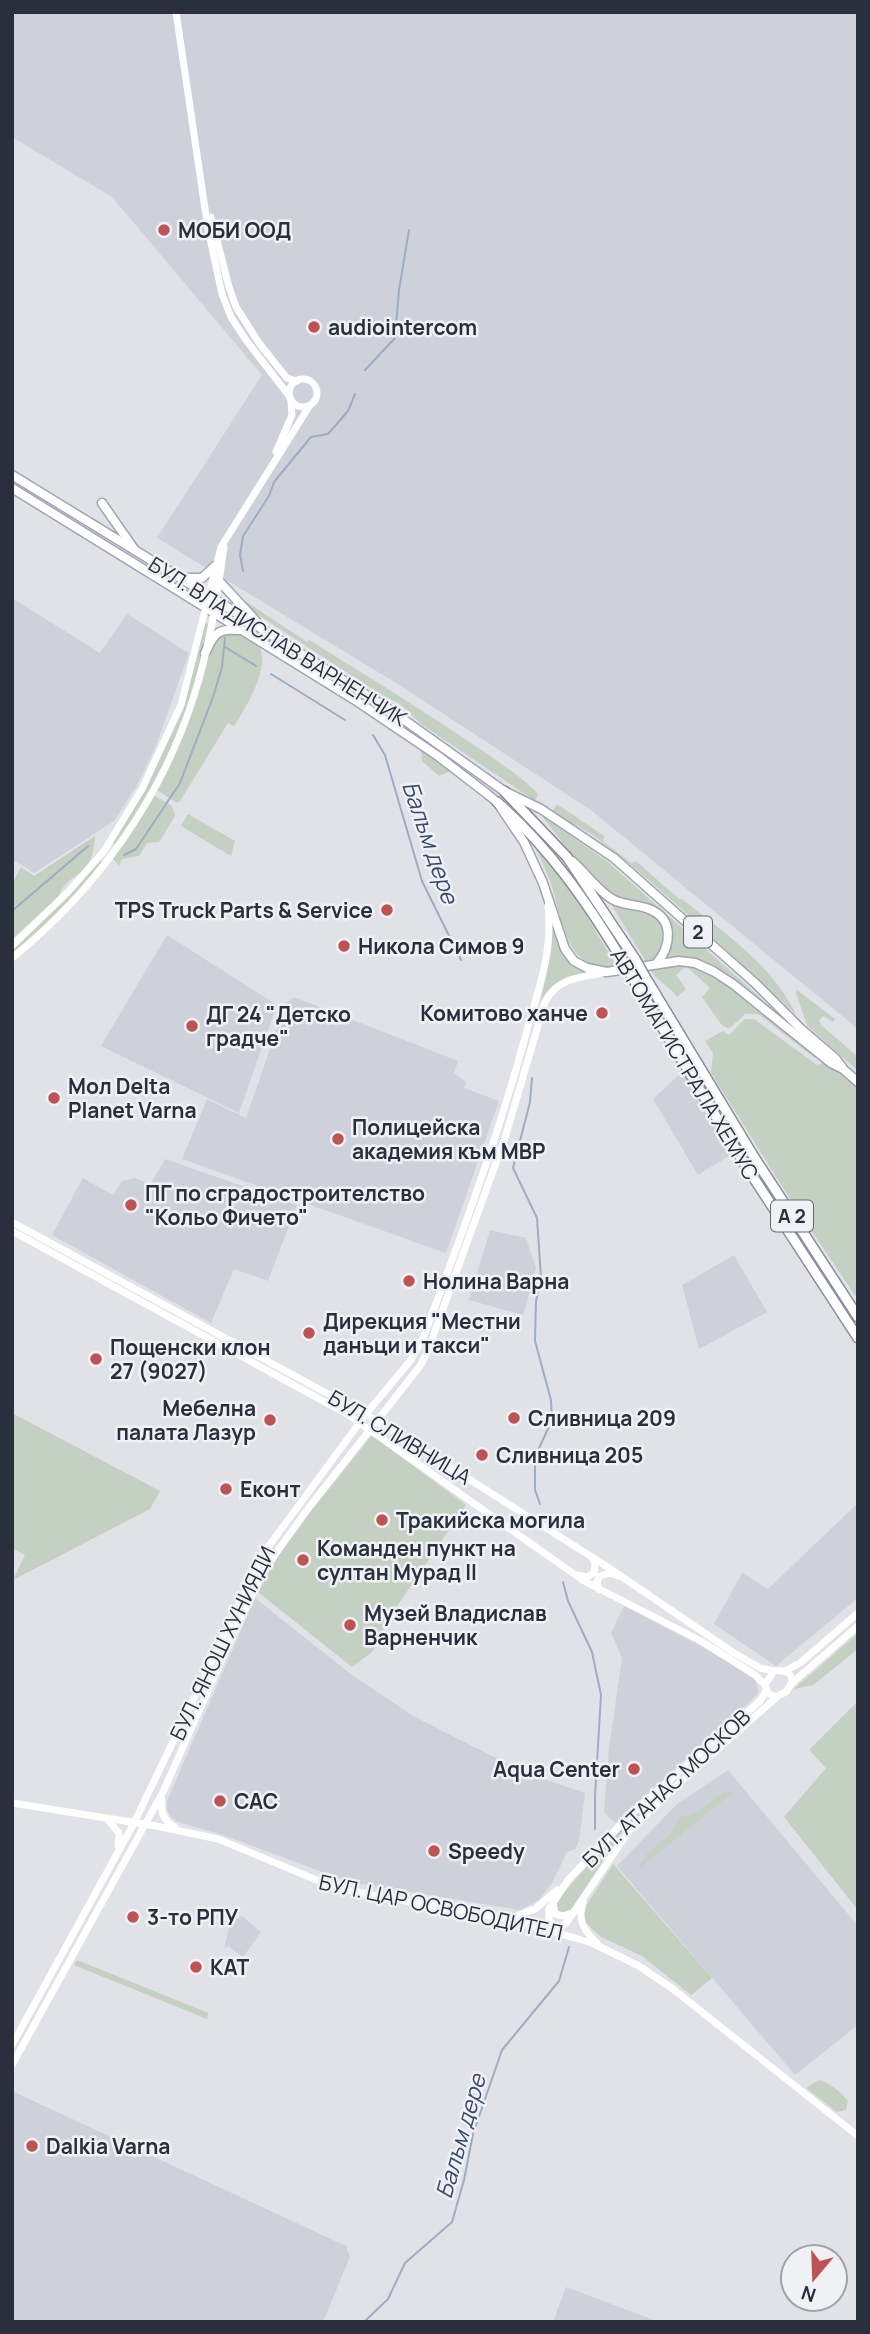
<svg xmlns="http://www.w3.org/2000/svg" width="870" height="2334" font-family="Manrope,sans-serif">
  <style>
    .built { fill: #ced1d9 }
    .green { fill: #c4d0c2 }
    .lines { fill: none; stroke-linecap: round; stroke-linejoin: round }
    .stream { stroke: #9facc3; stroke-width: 2 }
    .primary-casing { stroke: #a0a5b1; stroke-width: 11 }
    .highway-casing { stroke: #898e9c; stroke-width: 12 }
    .secondary { stroke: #fff; stroke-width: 7 }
    .primary { stroke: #fff; stroke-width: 8 }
    .highway { stroke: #fff; stroke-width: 9 }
    .highway-bridge-casing { stroke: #898e9c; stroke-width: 12; stroke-linecap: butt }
    .highway-bridge { stroke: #fff; stroke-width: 9 }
    .poi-dot { fill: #be5356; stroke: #eff1f5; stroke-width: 2.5 }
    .labels { text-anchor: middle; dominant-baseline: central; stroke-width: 5; stroke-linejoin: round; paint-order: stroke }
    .shield { fill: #eff1f5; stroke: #656974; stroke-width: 2 }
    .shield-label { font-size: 19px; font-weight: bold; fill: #2a2f3d }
    .poi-label { font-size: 21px; font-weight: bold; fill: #2a2f3d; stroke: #eff1f5; text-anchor: start }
    .street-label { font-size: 21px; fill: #2a2f3d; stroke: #eff1f5 }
    .water-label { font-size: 23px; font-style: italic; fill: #394a6c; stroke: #eff1f5 }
  </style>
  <rect width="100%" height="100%" fill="#e0e2e7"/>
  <!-- built -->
  <g class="built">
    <polygon points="12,12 858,12 858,1029 592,811 401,686 157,538 262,375 112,197 12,137"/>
    <polygon points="12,598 100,653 127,614 189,653 155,748 136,787 114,821 34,873 16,861 12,865"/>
    <polygon points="167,935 277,1005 239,1113 101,1046"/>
    <polygon points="294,997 458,1061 454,1073 466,1082 464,1088 499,1101 446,1253 182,1159 207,1099 246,1118 286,1003"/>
    <polygon points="682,1072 734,1153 698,1175 653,1099"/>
    <polygon points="165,1159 297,1205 268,1281 234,1269 211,1323 52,1235 83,1178 113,1195 122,1181 136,1178 150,1185"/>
    <polygon points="490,1230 526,1238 536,1268 523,1315 469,1300"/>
    <polygon points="734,1255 767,1312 699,1349 682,1285"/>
    <polygon points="858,1503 858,1598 776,1666 714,1624 742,1573 768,1589"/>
    <polygon points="255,1598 352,1675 413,1716 524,1772 585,1793 579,1841 575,1849 567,1852 552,1883 539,1900 520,1910 349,1882 226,1836 178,1822 171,1817 167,1810 167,1801"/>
    <polygon points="624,1606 710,1651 755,1679 758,1689 757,1695 615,1823 604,1812 609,1748 622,1658 611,1633"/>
    <polygon points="728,1770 858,1926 858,2025 795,2075 617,1866 677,1804"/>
    <polygon points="242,1916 261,1932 243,1957 228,1946 224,1949 230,1923"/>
    <polygon points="12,2091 346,2246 350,2257 323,2322 12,2322"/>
    <polygon points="566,2287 659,2322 553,2322"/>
  </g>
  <!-- green -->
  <g class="green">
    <path d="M235,594l72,48 2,-2c31,19 222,136 229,155l-3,6 -114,-77 -21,-20 -23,-12 -131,-85z"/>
    <path d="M203,622l8,3 -5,24 19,-20c8,2 20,3 27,8 26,20 -5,68 -18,89l-6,-3 -48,78 -3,2 -23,-15 -2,6 20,12 3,10 -16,26 -12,1 -8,13 -17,3 -3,7 -7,-9 7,-11 -9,-5 32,-52 39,-84z"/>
    <polygon points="421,750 448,768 451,771 439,776 422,761"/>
    <path d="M557,804l47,32 -1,5 28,22 5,-2 43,38h3c42,34 91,66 114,116 -66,-60 -130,-125 -202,-179 -13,-9 -29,-15 -42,-24z"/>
    <polygon points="188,814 235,841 231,856 181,826"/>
    <path d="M541,815l67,47 193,172 -87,-66 -47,-8c5,-16 7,-32 -4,-46 -15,-17 -38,-8 -54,-21 -26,-21 -47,-52 -68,-78z"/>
    <path d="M95,836c-1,13 -3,28 -14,36 -10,8 -18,11 -22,24l-47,43v-55l9,-17 13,9z"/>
    <path d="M531,840l38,46 48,81c-53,6 -54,-49 -67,-86 -5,-14 -12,-28 -19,-41z"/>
    <polygon points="98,858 106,864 12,958 12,946"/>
    <path d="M610,902c11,5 21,5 32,8 27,6 22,30 15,50l-11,2z"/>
    <path d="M553,919c7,24 10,45 35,55 -21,3 -38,8 -48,29l11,-51z"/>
    <path d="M679,963l14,2 20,8 106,84 -4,1 -57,-44h-13l-14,13 -4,1 -6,-4 -19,-27 8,-9 -24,-22 -10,9 10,14 -9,8c-9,-13 -20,-15 -28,-29z"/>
    <polygon points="797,990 835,1019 833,1022 824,1016 819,1020 821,1025 858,1057 858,1071 807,1025 796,993"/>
    <polygon points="745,1019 754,1019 817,1065 825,1062 858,1088 858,1300 785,1191 711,1073 713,1053 705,1041 723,1031 729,1035"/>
    <polygon points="12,1413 160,1491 150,1509 13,1580 25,1555 12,1548"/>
    <polygon points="372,1435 466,1505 389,1618 372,1652 352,1667 258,1592 287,1541"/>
    <polygon points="858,1633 858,1649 813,1685 794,1689"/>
    <polygon points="858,1701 858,1910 784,1817 826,1768 809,1750"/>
    <polygon points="729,1732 622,1832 570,1911 566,1913 559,1912 555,1905 557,1900 629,1820"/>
    <path d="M725,1792h8l-93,76c4,-18 22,-24 32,-37 4,-6 4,-10 10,-15 19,1 27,-18 43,-24z"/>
    <polygon points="613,1864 712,1978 691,1995 642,1956 601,1937 586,1923 584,1915 586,1906"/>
    <polygon points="77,1960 206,2012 208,2013 207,2019 74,1965"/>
    <path d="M819,2080c10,2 23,13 29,21l-2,9 -9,2 -31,-24z"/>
  </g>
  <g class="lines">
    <!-- stream -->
    <g class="stream">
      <polyline points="365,370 395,338 399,290 409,230"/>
      <polyline points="243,571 240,555 243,536 269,496 274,482 311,437 328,434 348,411 355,394"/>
      <polyline points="225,647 256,666"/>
      <polyline points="271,674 345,720"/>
      <polyline points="373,735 385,755 422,881 461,960"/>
      <polyline points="124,855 136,849 180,783 213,697 222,667 225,638"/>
      <polyline points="12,911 88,846"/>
      <polyline points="532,1078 530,1102 513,1168 537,1218 541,1277 536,1301 535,1341 551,1400 552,1420 535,1457 535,1490 540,1504"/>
      <polyline points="563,1582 568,1601 592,1652 601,1695 595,1796 595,1829"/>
      <polyline points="364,2322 388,2299 405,2263 452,2222 464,2180 473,2134 502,2050 559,1981 569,1947"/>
    </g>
    <!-- primary casing -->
    <g class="primary-casing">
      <g id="primary">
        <polyline points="12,475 208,595 393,712 504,791 541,809 614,858 755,983 801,1029 835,1058 842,1067"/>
        <polyline points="12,488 355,700 438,756 486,793 497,802 524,842 543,883 565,949 574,961 587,968 607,972 679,961 695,963 713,971 733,984 831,1063 843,1069 858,1082"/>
        <polyline points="102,503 134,549"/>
        <polyline points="181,578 202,578 215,566"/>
        <polyline points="220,582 256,621"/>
        <path d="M205,653c9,-18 11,-25 33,-23"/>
        <path d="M572,861c13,11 25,29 40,38 12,7 25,5 37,10 26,10 22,38 7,55"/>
      </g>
    </g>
    <!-- highway casing -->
    <g class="highway-casing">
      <g id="highway">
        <polyline points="504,791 567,857 635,959"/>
        <path d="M497,802c52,45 90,100 125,158"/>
        <polyline points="644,975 754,1157 858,1317"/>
        <polyline points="632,977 744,1163 858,1338"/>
      </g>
    </g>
    <!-- secondary -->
    <g class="secondary">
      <polyline points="176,12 208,229 222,294 231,317 246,340 290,397"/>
      <polyline points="211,217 229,287 236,307 259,343 282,372 287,378 297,381"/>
      <circle cx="303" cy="393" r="14"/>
      <polyline points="276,452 292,415 291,401"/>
      <polyline points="12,946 68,892 104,851 142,789 181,705 221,547 310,405"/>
      <path d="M12,958c83,-67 148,-157 181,-259 16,-49 24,-101 31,-152"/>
      <polyline points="12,1222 376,1420 606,1566 734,1653 760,1668 774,1671"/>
      <polyline points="12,1231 347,1414 584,1581 701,1641 755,1675 765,1685"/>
      <polyline points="578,1575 587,1577 594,1573 595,1564 592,1558"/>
      <polyline points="599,1590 597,1581 600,1576 610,1573 618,1576"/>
      <path d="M774,1671c9,-1 16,0 19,10l-7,11 -11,5 -7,-4 -3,-8z"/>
      <polyline points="785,1671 800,1663 858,1613"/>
      <polyline points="792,1683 858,1626"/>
      <path d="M162,1800c-2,12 2,21 13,27"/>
      <polyline points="12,1803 156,1826 218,1839 331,1886 366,1894 509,1919 592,1943 639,1966 673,1989 858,2136"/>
      <polyline points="109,1821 119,1833 118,1846"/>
      <path d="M583,1902c-6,19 1,28 14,41"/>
      <polyline points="553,1903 555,1914 563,1916 572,1913"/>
      <polyline points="511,1918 535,1909 557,1890"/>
      <polyline points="557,1931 549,1920 549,1909 568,1880 627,1818 760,1701 766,1691"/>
      <polyline points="557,1931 567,1922 629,1831 680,1782 777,1697"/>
      <path d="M12,2045l122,-222 129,-269 103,-140 44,-53 13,-23c38,-101 76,-203 104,-308 12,-42 26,-79 21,-124"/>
      <path d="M12,2065l151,-273 71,-160 32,-65 44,-61 110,-140 7,-13 78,-215 40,-136c12,-23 33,-25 58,-29"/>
    </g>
    <!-- primary -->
    <use href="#primary" class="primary"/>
    <!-- highway -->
    <use href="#highway" class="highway"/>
    <!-- highway-bridge casing -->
    <g class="highway-bridge-casing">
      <g id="highway-bridge">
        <polyline points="635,959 644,975"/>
        <polyline points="622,960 632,977"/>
      </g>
    </g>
    <!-- highway-bridge -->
    <use href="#highway-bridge" class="highway-bridge"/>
  </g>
  <!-- markers -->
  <g class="poi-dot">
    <circle cx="164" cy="230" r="7"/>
    <circle cx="314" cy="327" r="7"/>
    <circle cx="387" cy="910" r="7"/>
    <circle cx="344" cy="946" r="7"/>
    <circle cx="602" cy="1013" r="7"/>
    <circle cx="192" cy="1026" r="7"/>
    <circle cx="54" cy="1098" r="7"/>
    <circle cx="338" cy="1139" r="7"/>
    <circle cx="131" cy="1205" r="7"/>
    <circle cx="409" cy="1281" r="7"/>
    <circle cx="309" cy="1333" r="7"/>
    <circle cx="96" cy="1359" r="7"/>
    <circle cx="514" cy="1418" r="7"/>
    <circle cx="270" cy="1420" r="7"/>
    <circle cx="482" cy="1455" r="7"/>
    <circle cx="226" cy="1489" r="7"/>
    <circle cx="382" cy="1520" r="7"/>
    <circle cx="303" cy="1560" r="7"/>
    <circle cx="350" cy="1625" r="7"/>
    <circle cx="634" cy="1769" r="7"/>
    <circle cx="220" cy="1801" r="7"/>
    <circle cx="434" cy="1851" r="7"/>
    <circle cx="133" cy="1917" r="7"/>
    <circle cx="196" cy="1967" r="7"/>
    <circle cx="32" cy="2146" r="7"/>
  </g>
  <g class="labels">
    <!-- shield labels -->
    <g class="shield">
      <rect x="684" y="916.5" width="28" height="31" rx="5"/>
      <rect x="771" y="1200.5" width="42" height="31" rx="5"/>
    </g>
    <g class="shield-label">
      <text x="698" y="932">2</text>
      <text x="792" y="1216">A 2</text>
    </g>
    <!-- poi labels -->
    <g class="poi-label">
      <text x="178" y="230">МОБИ ООД</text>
      <text x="328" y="327">audiointercom</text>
      <text x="373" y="910" text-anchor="end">TPS Truck Parts &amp; Service</text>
      <text x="358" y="946">Никола Симов 9</text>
      <text x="588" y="1013" text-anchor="end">Комитово ханче</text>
      <text x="206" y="1014">ДГ 24 "Детско<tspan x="206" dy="24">градче"</tspan></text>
      <text x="68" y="1086">Мол Delta<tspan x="68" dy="24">Planet Varna</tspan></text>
      <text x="352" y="1127">Полицейска<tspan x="352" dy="24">академия към МВР</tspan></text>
      <text x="145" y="1193">ПГ по сградостроителство<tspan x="145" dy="24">"Кольо Фичето"</tspan></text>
      <text x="423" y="1281">Нолина Варна</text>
      <text x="323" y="1321">Дирекция "Местни<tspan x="323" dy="24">данъци и такси"</tspan></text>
      <text x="110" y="1347">Пощенски клон<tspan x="110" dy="24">27 (9027)</tspan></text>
      <text x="256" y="1408" text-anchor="end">Мебелна<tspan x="256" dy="24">палата Лазур</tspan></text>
      <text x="528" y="1418">Сливница 209</text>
      <text x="496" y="1455">Сливница 205</text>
      <text x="240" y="1489">Еконт</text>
      <text x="396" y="1520">Тракийска могила</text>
      <text x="317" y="1548">Команден пункт на<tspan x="317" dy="24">султан Мурад II</tspan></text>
      <text x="364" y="1613">Музей Владислав<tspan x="364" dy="24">Варненчик</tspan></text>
      <text x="620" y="1769" text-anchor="end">Aqua Center</text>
      <text x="234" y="1801">САС</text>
      <text x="448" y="1851">Speedy</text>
      <text x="147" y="1917">3-то РПУ</text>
      <text x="210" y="1967">КАТ</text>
      <text x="46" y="2146">Dalkia Varna</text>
    </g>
    <!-- street labels -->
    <g class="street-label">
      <text transform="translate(278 641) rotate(32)">БУЛ. ВЛАДИСЛАВ ВАРНЕНЧИК</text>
      <text transform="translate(685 1064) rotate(59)">АВТОМАГИСТРАЛА ХЕМУС</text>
      <text transform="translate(400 1437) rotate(31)">БУЛ. СЛИВНИЦА</text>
      <text transform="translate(222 1643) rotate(-64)">БУЛ. ЯНОШ ХУНИЯДИ</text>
      <text transform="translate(666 1788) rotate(-43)">БУЛ. АТАНАС МОСКОВ</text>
      <text transform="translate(441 1907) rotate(12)">БУЛ. ЦАР ОСВОБОДИТЕЛ</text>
    </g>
    <!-- water labels -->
    <g class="water-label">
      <text transform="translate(431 842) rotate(71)">Балъм дере</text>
      <text transform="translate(460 2136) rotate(-74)">Балъм дере</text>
    </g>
  </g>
  <!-- border -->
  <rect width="870" height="2334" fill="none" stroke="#2a2f3d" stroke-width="28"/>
  <!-- north arrow -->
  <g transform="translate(814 2278) rotate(199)"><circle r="33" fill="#eff1f5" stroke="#a0a3ab" stroke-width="2"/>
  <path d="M0-5L12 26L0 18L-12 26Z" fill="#be5356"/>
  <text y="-10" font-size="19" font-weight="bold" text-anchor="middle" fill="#2a2f3d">N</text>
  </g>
</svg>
